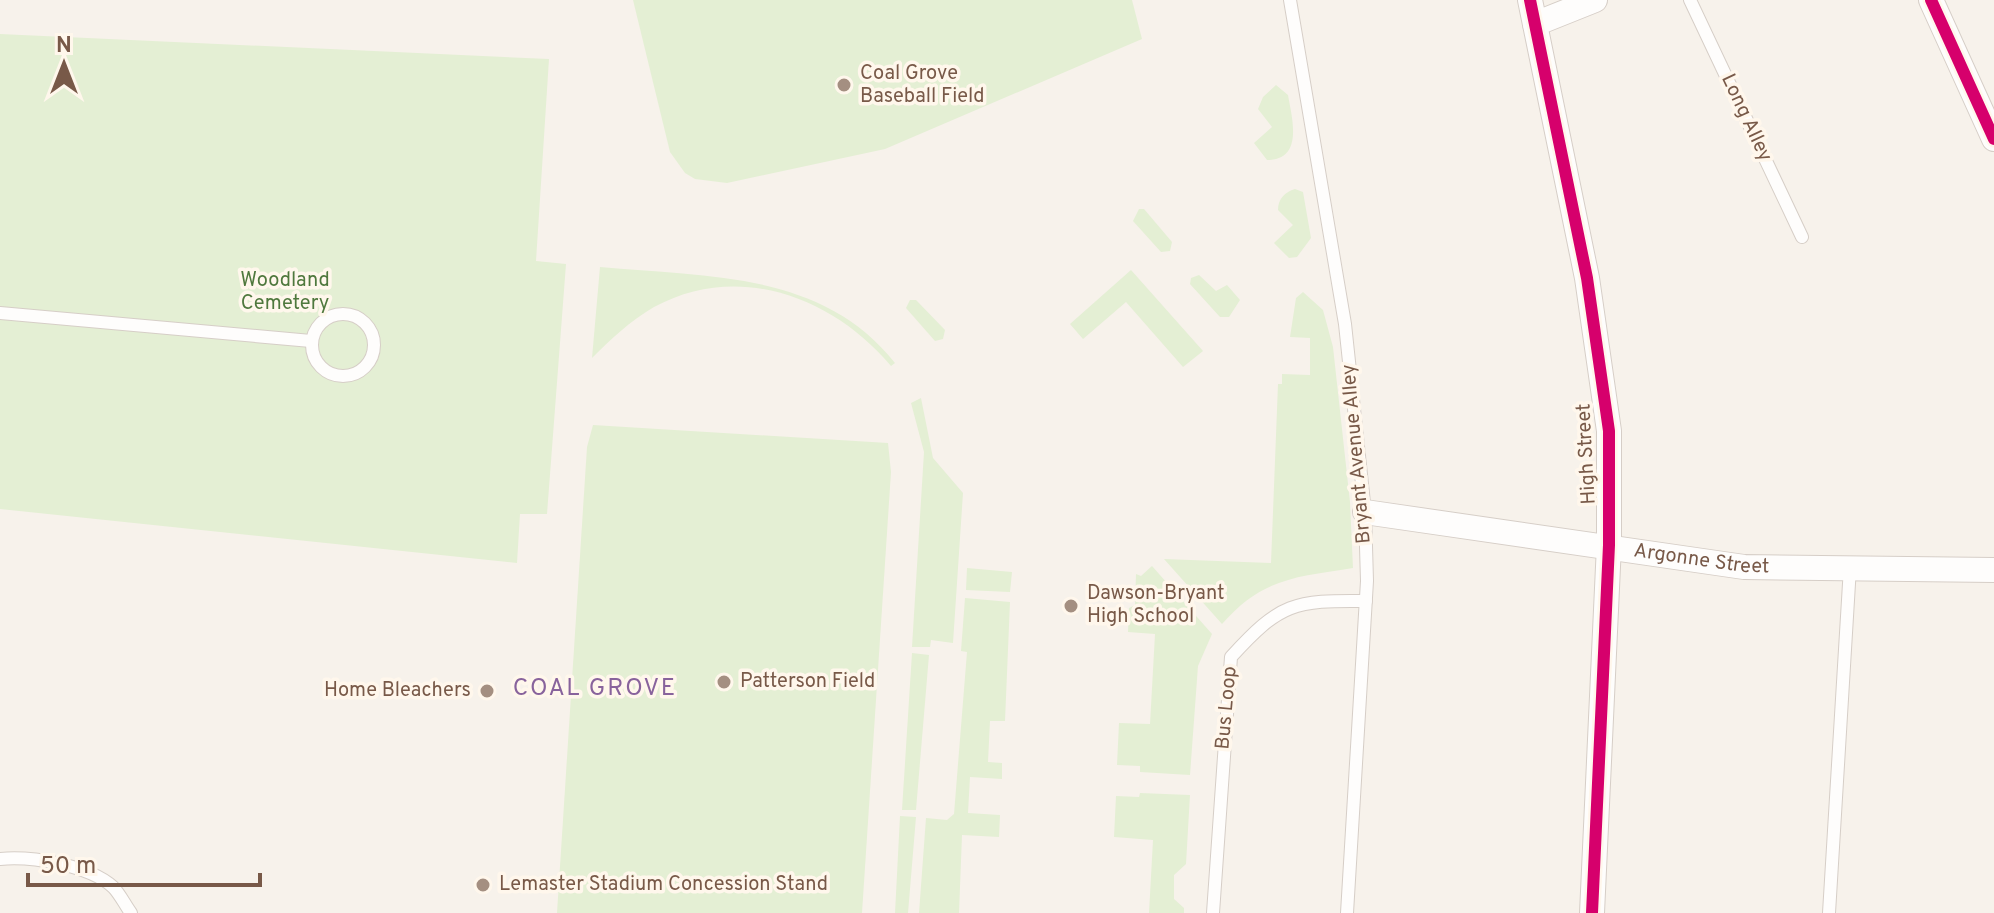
<svg xmlns="http://www.w3.org/2000/svg" width="1994" height="913" font-family="Overpass,sans-serif">
  <style>
    .green { fill: #e4efd4 }
    .lines { fill: none; stroke-linecap: round; stroke-linejoin: round }
    .lane-casing { stroke: #d6cec7; stroke-width: 14 }
    .street-casing { stroke: #d6cec7; stroke-width: 26 }
    .lane { stroke: #fefdfc; stroke-width: 12 }
    .street { stroke: #fefdfc; stroke-width: 24 }
    .cycleway-casing { stroke: #fff7ec; stroke-width: 17 }
    .cycleway { stroke: #d6006c; stroke-width: 12 }
    .poi-dot { fill: #a48f81; stroke: #fff7ec; stroke-width: 3 }
    .labels { text-anchor: middle; dominant-baseline: central; stroke-width: 7; stroke-linejoin: round; paint-order: stroke }
    .poi-label { font-size: 20px; fill: #785948; stroke: #fff7ec; text-anchor: start }
    .street-label { font-size: 20px; fill: #785948; stroke: #fff7ec }
    .park-label { font-size: 20px; fill: #4f783d; stroke: #fff7ec }
    .quarter-label { font-size: 24px; letter-spacing: 2px; fill: #88639c; stroke: #fff7ec }
  </style>
  <rect width="100%" height="100%" fill="#f7f2eb"/>
  <!-- green -->
  <g class="green">
    <polygon points="633,0 1132,0 1142,39 885,149 727,183 695,179 685,173 670,152"/>
    <polygon points="0,34 549,59 536,261 566,264 547,514 520,514 517,563 0,509"/>
    <path d="M1276,85l12,10c4,23 16,65 -21,65l-13,-17 18,-16 -14,-18 5,-12z"/>
    <path d="M1295,189l8,3 8,46 -14,19 -8,1 -15,-15 19,-18 -15,-15c0,-11 7,-18 17,-21z"/>
    <polygon points="1139,209 1144,209 1172,242 1170,251 1161,252 1133,221"/>
    <path d="M600,267c106,10 223,4 295,96l-4,3c-58,-69 -153,-105 -237,-59 -24,14 -43,32 -62,51z"/>
    <polygon points="1131,270 1203,351 1183,367 1126,302 1083,339 1070,324"/>
    <polygon points="1199,275 1216,291 1227,285 1240,300 1229,317 1220,317 1190,284 1191,278"/>
    <path d="M1303,292l20,18 10,37 17,155 3,66c-57,9 -91,10 -131,56l-58,-65 107,4 7,-179h4v-10l28,1v-37l-20,-1 6,-39z"/>
    <polygon points="910,300 916,300 945,330 943,339 935,341 906,308"/>
    <polygon points="921,398 933,458 963,493 953,643 931,640 930,647 912,647 924,452 911,403"/>
    <polygon points="593,425 888,443 891,472 862,913 557,913 587,447"/>
    <polygon points="1152,566 1212,634 1198,666 1190,775 1140,772 1140,766 1117,765 1119,723 1150,724 1155,634 1128,632 1129,608 1135,605 1136,574 1141,576"/>
    <polygon points="967,568 1012,572 1010,592 966,590"/>
    <polygon points="965,598 1010,602 1005,721 990,721 988,762 1002,763 1002,779 970,777 968,813 1000,815 999,837 962,835 959,913 919,913 926,818 947,820 954,814 967,652 961,651"/>
    <polygon points="912,653 929,655 916,810 902,810"/>
    <polygon points="1140,793 1190,795 1186,864 1174,875 1174,899 1184,908 1184,913 1149,913 1153,840 1114,837 1116,796 1139,797"/>
    <polygon points="900,816 916,817 908,913 895,913"/>
  </g>
  <g class="lines">
    <!-- lane casing -->
    <g class="lane-casing">
      <g id="lane">
        <polyline points="1290,0 1345,324 1365,512 1367,581 1347,913"/>
        <polyline points="1690,0 1802,237"/>
        <polyline points="0,313 311,341"/>
        <circle cx="343" cy="345" r="31"/>
        <path d="M0,859c31,-3 89,6 113,28 7,7 12,18 18,26"/>
        <path d="M1213,913l18,-256c49,-54 63,-57 135,-56"/>
        <polyline points="1829,913 1850,567"/>
      </g>
    </g>
    <!-- street casing -->
    <g class="street-casing">
      <g id="street">
        <polyline points="1530,0 1587,278 1609,431 1609,545 1592,913"/>
        <polyline points="1931,0 1994,139"/>
        <polyline points="1535,24 1595,0"/>
        <path id="s1" d="M1365,512l379,55 250,3"/>
      </g>
    </g>
    <!-- lane -->
    <use href="#lane" class="lane"/>
    <!-- street -->
    <use href="#street" class="street"/>
    <!-- cycleway casing -->
    <g class="cycleway-casing">
      <g id="cycleway">
        <polyline points="1530,0 1587,278 1609,431 1609,545 1592,913"/>
        <polyline points="1931,0 1994,139"/>
      </g>
    </g>
    <!-- cycleway -->
    <use href="#cycleway" class="cycleway"/>
  </g>
  <!-- markers -->
  <g class="poi-dot">
    <circle cx="844" cy="85" r="8"/>
    <circle cx="1071" cy="606" r="8"/>
    <circle cx="724" cy="682" r="8"/>
    <circle cx="487" cy="691" r="8"/>
    <circle cx="483" cy="885" r="8"/>
  </g>
  <g class="labels">
    <!-- poi labels -->
    <g class="poi-label">
      <text x="860" y="74">Coal Grove<tspan x="860" dy="23">Baseball Field</tspan></text>
      <text x="1087" y="594">Dawson-Bryant<tspan x="1087" dy="23">High School</tspan></text>
      <text x="740" y="682">Patterson Field</text>
      <text x="471" y="691" text-anchor="end">Home Bleachers</text>
      <text x="499" y="885">Lemaster Stadium Concession Stand</text>
    </g>
    <!-- street labels -->
    <g class="street-label">
      <text transform="translate(1746 118) rotate(65)">Long Alley</text>
      <text transform="translate(1357 454) rotate(-95)">Bryant Avenue Alley</text>
      <text transform="translate(1587 454) rotate(-93)">High Street</text>
      <text stroke="none"><textPath href="#s1" startOffset="340">Argonne Street</textPath></text>
      <text transform="translate(1227 708) rotate(-85)">Bus Loop</text>
    </g>
    <!-- park labels -->
    <g class="park-label">
      <text x="285" y="281">Woodland<tspan x="285" dy="23">Cemetery</tspan></text>
    </g>
    <!-- quarter labels -->
    <g class="quarter-label">
      <text x="595" y="689">COAL GROVE</text>
    </g>
  </g>
  <!-- north arrow -->
  <g transform="translate(64 64)" stroke="#fff7ec" stroke-width="6" paint-order="stroke">
  <path d="M0-6L14 30L0 20L-14 30Z" fill="#785948"/>
  <text y="-12" font-size="22" font-weight="bold" text-anchor="middle" fill="#785948">N</text>
  </g>
  <!-- scale -->
  <path d="M28 873v12h232v-12" fill="none" stroke="#785948" stroke-width="4"/>
  <text x="40" y="873" font-size="24" fill="#785948" stroke="#fff7ec" stroke-width="6" paint-order="stroke">50 m</text>
</svg>
